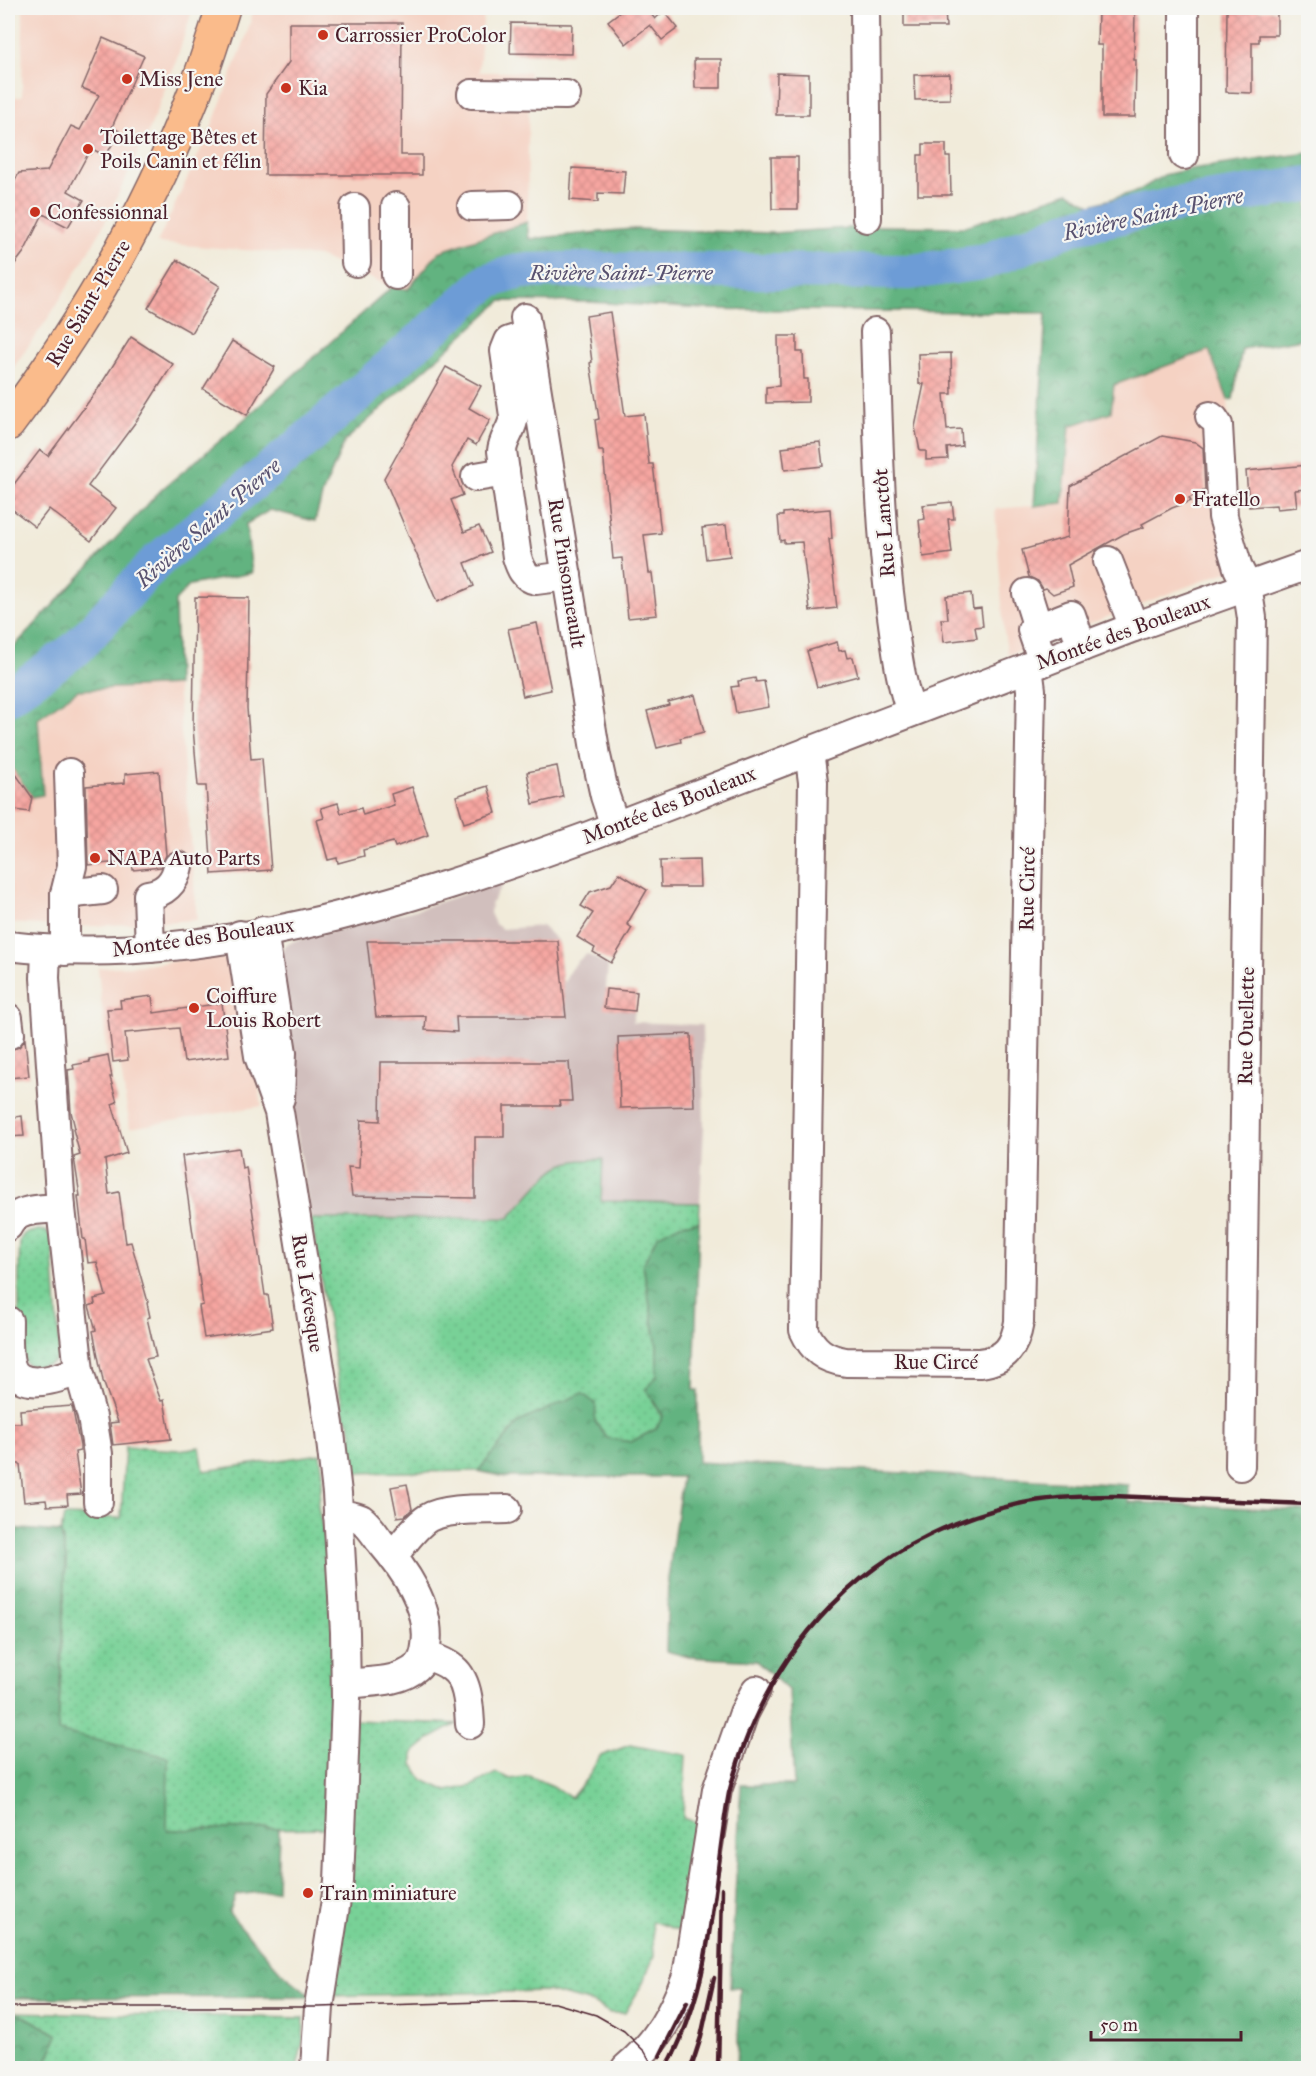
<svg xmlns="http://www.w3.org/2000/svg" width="1316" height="2076" font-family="'IM FELL Great Primer',serif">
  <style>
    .built { fill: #f5d2c3 }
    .industrial { fill: #d1bfbd }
    .grass { fill: url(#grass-dots); stroke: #617861; stroke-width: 1.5 }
    .forest { fill: url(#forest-crowns); stroke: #566956; stroke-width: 1.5 }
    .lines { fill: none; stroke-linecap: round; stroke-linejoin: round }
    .river { stroke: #6d9cd6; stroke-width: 36 }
    .building { fill: url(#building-cross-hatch) }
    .minor-casing { stroke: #846668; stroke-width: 32 }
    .major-casing { stroke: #846668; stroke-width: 36 }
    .minor { stroke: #fff; stroke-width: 28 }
    .major { stroke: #fabb8b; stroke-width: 33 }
    .tram { stroke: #4a1f2b; stroke-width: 1.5 }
    .rail { stroke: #4a1f2b; stroke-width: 4.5 }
    .poi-dot { fill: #c8321e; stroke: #f6f6f2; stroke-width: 2 }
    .labels { text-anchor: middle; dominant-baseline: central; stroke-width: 4.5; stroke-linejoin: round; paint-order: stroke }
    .poi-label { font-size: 21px; fill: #4a1f2b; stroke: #f6f6f2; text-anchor: start }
    .street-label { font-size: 21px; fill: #4a1f2b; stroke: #f6f6f2 }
    .water-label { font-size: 22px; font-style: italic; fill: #58516f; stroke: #f6f6f2 }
  </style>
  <defs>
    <pattern id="grass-dots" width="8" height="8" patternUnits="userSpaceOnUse" patternTransform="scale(1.5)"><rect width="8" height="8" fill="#78d197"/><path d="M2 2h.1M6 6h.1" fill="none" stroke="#69b382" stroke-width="1.8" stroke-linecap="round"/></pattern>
    <pattern id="forest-crowns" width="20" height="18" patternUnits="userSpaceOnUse" patternTransform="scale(1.5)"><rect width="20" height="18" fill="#62b380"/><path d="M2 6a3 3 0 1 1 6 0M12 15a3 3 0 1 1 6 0" fill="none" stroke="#539169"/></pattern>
    <pattern id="building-cross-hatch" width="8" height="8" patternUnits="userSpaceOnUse" patternTransform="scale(1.5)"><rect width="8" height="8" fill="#f6a6a0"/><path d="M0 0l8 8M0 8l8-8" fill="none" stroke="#d48e8a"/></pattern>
  </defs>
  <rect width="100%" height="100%" fill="#f6f6f2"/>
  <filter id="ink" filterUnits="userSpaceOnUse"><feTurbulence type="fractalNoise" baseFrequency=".0167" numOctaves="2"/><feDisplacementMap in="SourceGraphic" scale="12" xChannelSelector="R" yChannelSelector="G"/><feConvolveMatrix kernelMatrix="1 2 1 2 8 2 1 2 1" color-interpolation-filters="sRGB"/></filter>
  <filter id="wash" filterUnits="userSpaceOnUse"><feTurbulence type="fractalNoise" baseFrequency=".008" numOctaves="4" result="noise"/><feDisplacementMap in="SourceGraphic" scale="24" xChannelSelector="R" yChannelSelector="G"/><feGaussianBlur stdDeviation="1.35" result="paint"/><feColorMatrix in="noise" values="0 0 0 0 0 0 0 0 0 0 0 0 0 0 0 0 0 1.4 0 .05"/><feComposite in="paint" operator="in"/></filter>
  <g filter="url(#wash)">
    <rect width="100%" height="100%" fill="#f1ebda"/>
    <!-- built -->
    <g class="built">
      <polygon points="23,8 193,8 178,55 150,128 98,236 51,314 8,375 8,97 22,97"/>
      <polygon points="254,8 484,8 479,72 529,72 527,222 439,252 408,289 392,287 318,256 157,243 211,128 246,37"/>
      <polygon points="1210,350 1228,400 1235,521 1247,559 1256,563 1215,576 1008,655 1004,632 995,509 1063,503 1070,426 1111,412 1114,385"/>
      <polygon points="177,685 197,920 76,927 8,923 8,763 32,797 37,718 78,690"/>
      <polygon points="211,956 219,957 229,961 236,968 262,1106 130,1128 120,1063 112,1064 107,1057 98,968 147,965"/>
    </g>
    <!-- industrial -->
    <polygon class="industrial" points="505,880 491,904 490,913 495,924 502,929 542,926 558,941 563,985 570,970 578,961 587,954 608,966 604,1008 635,1010 633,1022 702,1025 704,1127 700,1203 600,1201 603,1159 561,1165 545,1179 509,1218 311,1219 296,1127 280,954 285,946 294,941 419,909"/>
    <!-- grass -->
    <g class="grass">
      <path d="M603,1159l-2,42 99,2 -1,19 -19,2 -37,41 14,81v30l-11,13 17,28 -7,12 -25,13 -24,-4 -12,-17 -107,40 -10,10 -133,2 -1,-22 8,-18 -3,-11 -5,-5 -33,-198 198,-1c13,-14 36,-45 53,-53 12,-6 27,-5 41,-6z"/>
      <path d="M38,1230l8,1 6,6 8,118c-5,8 -10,10 -19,11 -6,0 -13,1 -17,-5 -7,-12 -5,-102 -4,-121l4,-6z"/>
      <polygon points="125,1447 179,1450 200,1447 204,1471 320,1454 323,1475 318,1507 331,1565 335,1649 333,1828 167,1830 58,1731 66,1559 61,1532 64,1516 121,1518"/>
      <polygon points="352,1720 457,1724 431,1738 413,1753 413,1764 423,1780 447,1791 471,1786 496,1773 511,1779 529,1776 553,1786 571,1798 588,1777 600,1756 630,1745 686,1755 683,1818 705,1826 688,1934 652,1921 654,1956 643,1983 625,2013 610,2013 593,2003 546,1991 326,1996"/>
      <polygon points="8,2012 304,2018 303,2041 297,2068 44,2068 58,2035 26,2017"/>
    </g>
    <!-- forest -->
    <g class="forest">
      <polygon points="1308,153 1308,338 1242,349 1233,399 1228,400 1209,350 1114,385 1111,412 1070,426 1063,503 1034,506 1046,313 705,309 589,302 501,301 345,441 323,492 315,521 270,510 246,524 252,573 190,585 175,601 177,685 78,690 38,718 43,795 32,797 8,763 8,653 162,489 221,440 392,287 408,289 439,252 527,222 529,239 631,229 773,233 879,226 963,227 1069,192 1091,205 1138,191 1164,175 1190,169"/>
      <polygon points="699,1222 694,1390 698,1390 698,1462 1128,1485 1128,1502 1308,1511 1308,2068 737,2068 740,1988 730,1988 741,1785 794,1785 789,1691 756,1661 689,1657 666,1651 668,1579 682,1477 506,1477 478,1471 519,1422 582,1393 596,1404 595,1421 607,1438 631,1442 656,1429 663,1416 646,1389 657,1376 657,1346 643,1265 657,1236 680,1224"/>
      <polygon points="8,1528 61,1532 66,1559 58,1731 168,1757 167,1830 279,1828 277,1890 236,1895 229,1913 281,1972 313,1997 8,1998"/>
      <polygon points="8,2012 26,2017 58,2035 44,2068 8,2068"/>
    </g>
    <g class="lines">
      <!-- river -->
      <polyline class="river" points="8,697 77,648 157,561 295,449 488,281 520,271 563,270 911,272 984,262 1075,226 1175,205 1308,184"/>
    </g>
    <g id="blocks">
      <!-- building -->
      <g class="building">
        <polygon points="625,8 646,8 655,19 664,11 678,28 662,40 650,25 626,44 608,21"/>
        <polygon points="904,8 945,8 946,27 904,27"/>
        <polygon points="1227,8 1258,8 1258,10 1277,10 1277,35 1259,35 1259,42 1252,42 1252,93 1226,92"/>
        <polygon points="1098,11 1135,12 1134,60 1136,60 1135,117 1102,117 1102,45 1097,45"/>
        <polygon points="289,23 402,23 401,155 422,155 422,175 265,175 266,94 289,62"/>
        <polygon points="511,23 572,24 571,54 510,53"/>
        <polygon points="103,38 144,56 112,127 119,131 106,156 94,150 91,154 89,152 68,191 84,200 68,227 43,214 24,252 8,273 8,194 19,173 47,171 71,126 80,130 99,95 82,88"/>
        <polygon points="694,59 721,59 721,88 695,88"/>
        <polygon points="777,73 809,74 809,115 776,115"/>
        <polygon points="950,74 950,99 915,100 914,75"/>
        <polygon points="923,144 946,144 946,157 950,157 951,195 918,195 918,155 923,155"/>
        <polygon points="771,157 798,157 798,209 772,209"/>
        <polygon points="572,168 625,171 623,194 598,193 598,202 570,200"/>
        <polygon points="177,260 220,286 192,333 148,308"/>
        <polygon points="610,312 625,416 644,414 649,464 653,464 661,533 644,535 649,573 652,573 657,615 628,618 622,558 613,559 603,451 599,451 595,420 599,419 590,363 592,362 586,316"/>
        <polygon points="778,336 797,336 797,352 803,352 804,379 808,379 808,402 766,403 766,387 779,386"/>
        <polygon points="131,337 173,364 140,416 88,486 116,508 91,541 49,509 35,527 8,506 14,499 8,494 8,492 40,450 48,456 98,389"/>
        <polygon points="232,341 275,367 247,415 203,389"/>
        <polygon points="951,353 952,394 944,394 947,430 961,429 962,446 947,448 948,459 926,460 926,451 920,451 915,427 924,384 919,384 918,354"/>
        <polygon points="446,367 481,386 469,408 490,420 476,445 467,440 452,467 463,495 451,500 464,532 479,526 491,552 465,563 474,586 437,602 384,478"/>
        <polygon points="1162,436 1195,442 1203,448 1205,490 1189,498 1191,501 1172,508 1142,524 1144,527 1124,534 1068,565 1073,587 1053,594 1046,588 1043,589 1038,581 1029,577 1022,550 1068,537 1070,486"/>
        <polygon points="820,442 823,466 785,470 782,448 790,447 790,445"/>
        <polygon points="1308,465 1308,489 1295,490 1297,507 1277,509 1276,505 1249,507 1246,471"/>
        <polygon points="952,502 954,519 948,519 952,553 923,557 919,520 925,519 923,505"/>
        <polygon points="830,509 832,539 829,539 837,608 810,611 802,542 784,543 784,540 780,541 778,516 783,516 783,513"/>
        <polygon points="726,525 730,556 706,559 702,528"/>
        <polygon points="971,593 973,609 981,608 983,626 975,627 977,638 944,642 941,619 948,619 946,596"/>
        <polygon points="195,597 249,598 247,708 251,759 262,758 271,870 212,874 206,786 198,786 193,728"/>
        <polygon points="537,623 551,690 523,696 508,629"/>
        <polygon points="837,642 839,651 845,650 847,658 853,657 858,676 817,687 807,651"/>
        <polygon points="755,678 756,682 764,681 769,707 736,713 731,687 739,686 738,681"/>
        <polygon points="695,695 704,732 680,738 681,742 657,748 647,711 669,705 668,702"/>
        <polygon points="8,763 32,797 29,812 8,809"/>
        <polygon points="557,766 563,797 533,804 527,772"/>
        <polygon points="159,771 166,855 161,867 133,870 132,861 88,865 86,786 125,783 125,774"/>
        <polygon points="488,786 496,813 464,823 456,796"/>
        <polygon points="412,787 428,835 395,847 393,842 363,850 364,856 338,863 337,858 328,860 317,820 324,818 321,808 338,803 341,813 361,808 363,815 394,805 391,794"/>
        <polygon points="699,860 700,887 661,887 660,861"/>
        <polygon points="619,873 647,890 627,924 632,928 611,963 593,952 595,948 577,937 593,913 581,906 590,892 611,885"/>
        <polygon points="367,941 558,941 566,1017 456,1017 457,1032 425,1030 426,1016 376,1017"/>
        <polygon points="606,989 637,992 635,1011 604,1008"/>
        <polygon points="152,996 154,1013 222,1003 229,1056 184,1062 179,1028 125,1033 128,1060 113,1062 107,1009 121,1008 120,1000"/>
        <polygon points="691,1034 694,1106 620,1108 618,1037"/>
        <polygon points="25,1040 29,1076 9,1078 8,1050 19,1047"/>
        <polygon points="108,1055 112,1077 110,1077 117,1102 112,1104 127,1153 105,1160 109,1194 119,1192 126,1243 131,1242 148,1302 147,1303 150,1317 147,1318 156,1357 146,1359 161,1401 164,1400 171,1439 113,1445 110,1423 118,1422 103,1381 93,1331 96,1330 89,1306 95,1304 94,1299 106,1296 97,1262 88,1263 85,1239 83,1239 78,1196 80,1196 74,1157 80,1155 79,1151 73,1129 75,1128 71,1112 68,1070 74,1069 73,1065 90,1062 89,1059"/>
        <polygon points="381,1062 569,1062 572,1101 559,1101 560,1106 504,1106 504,1137 475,1137 475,1198 352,1196 348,1167 359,1168 361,1120 380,1121"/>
        <polygon points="22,1116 24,1136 8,1137 8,1118"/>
        <polygon points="239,1148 242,1168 246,1167 265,1295 268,1295 273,1328 204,1338 199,1306 203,1305 182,1156"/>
        <polygon points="72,1406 80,1446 80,1451 75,1452 81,1494 67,1495 68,1505 47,1506 46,1500 24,1502 20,1464 8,1464 8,1423 21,1423 20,1410"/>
        <polygon points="407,1484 412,1509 405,1516 397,1517 391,1487"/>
      </g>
    </g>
  </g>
  <g filter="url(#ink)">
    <use href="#blocks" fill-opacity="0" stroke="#846668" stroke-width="1.5"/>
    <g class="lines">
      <!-- minor casing -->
      <g class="minor-casing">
        <g id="minor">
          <polyline points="865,8 867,218"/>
          <polyline points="1184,8 1184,155"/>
          <polyline points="472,94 566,95"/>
          <polyline points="472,206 509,205"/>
          <polyline points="396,207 396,275"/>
          <polyline points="355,208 356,262"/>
          <polyline points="525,318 596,756 605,796 615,826"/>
          <path d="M875,332c3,93 4,185 16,277 5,35 8,69 20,103"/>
          <path d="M528,335l-19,6 -4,10 9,65c-1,13 -11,22 -12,35l15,106c3,10 7,21 19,23l31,-4"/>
          <polyline points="1210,416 1214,419 1218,425 1223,517 1238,568 1247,586 1252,618 1240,1466"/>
          <polyline points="476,477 505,472"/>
          <polyline points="1108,561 1134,627"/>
          <polyline points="1027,593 1038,628"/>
          <polyline points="1043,662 1032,630 1038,628 1071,615 1082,647"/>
          <path d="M809,751l4,31 -9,548c9,20 20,29 42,32l134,1c26,-3 35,-17 39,-41l12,-632 -3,-23"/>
          <polyline points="65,894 103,890"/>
          <polyline points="263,931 282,1053 280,1098"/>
          <polyline points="240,935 259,1056 279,1112 329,1424 337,1493 345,1632 346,1698 342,1808 339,1881 319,2007 315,2068"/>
          <path d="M8,946c194,23 400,-44 581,-110l545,-209 174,-62"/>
          <path d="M150,948l-2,-53c16,-2 27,-12 30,-29"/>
          <polyline points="46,950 45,978 61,1208 79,1371 92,1417 98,1454 98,1502"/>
          <polyline points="65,951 65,894 72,866 69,773"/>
          <polyline points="8,1018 10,1034"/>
          <path d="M8,1226c9,-19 34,-16 53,-18"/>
          <path d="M8,1321c0,13 -1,28 2,42 7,31 49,15 69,8"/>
          <path d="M338,1515c8,0 16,1 23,4 7,5 13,14 18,21 24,28 53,67 47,106 -1,8 -3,16 -9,21 -18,16 -48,14 -71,17"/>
          <path d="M393,1556c10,-12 21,-29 35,-38 19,-11 57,-8 79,-9"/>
          <path d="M425,1655c8,3 19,6 26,12 17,11 18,39 19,57"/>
          <path d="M626,2068c32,-27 46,-53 61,-92l30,-186 27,-77 12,-23"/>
        </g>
      </g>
      <!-- major casing -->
      <g class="major-casing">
        <path id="major" d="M8,424c77,-102 140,-211 186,-330 11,-28 20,-57 29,-86"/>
      </g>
      <!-- minor -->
      <use href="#minor" class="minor"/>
      <!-- major -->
      <use href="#major" class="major"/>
      <!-- tram -->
      <polyline class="tram" points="8,2007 319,2007 515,2001 555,2003 596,2015 624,2031 645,2052 654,2068"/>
      <!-- rail -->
      <g class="rail">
        <polyline points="660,2056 687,2002"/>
        <path d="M666,2068c48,-82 46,-183 63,-275 38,-147 138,-255 289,-289 31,-7 63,-8 95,-8l195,8"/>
        <polyline points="691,2068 701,2037 714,1978"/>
        <polyline points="718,2068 722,1889"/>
      </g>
    </g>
  </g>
  <!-- markers -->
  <g class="poi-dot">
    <circle cx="323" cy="35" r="6"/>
    <circle cx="127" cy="79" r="6"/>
    <circle cx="286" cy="88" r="6"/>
    <circle cx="88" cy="149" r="6"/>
    <circle cx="35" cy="212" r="6"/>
    <circle cx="1180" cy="499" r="6"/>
    <circle cx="95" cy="858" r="6"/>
    <circle cx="194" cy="1008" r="6"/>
    <circle cx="308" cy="1893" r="6"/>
  </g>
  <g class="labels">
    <!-- poi labels -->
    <g class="poi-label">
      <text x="335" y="35">Carrossier ProColor</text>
      <text x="139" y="79">Miss Jene</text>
      <text x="298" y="88">Kia</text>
      <text x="100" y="137">Toilettage Bêtes et<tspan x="100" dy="24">Poils Canin et félin</tspan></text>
      <text x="47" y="212">Confessionnal</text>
      <text x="1192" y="499">Fratello</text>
      <text x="107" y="858">NAPA Auto Parts</text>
      <text x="206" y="996">Coiffure<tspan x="206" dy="24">Louis Robert</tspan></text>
      <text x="320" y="1893">Train miniature</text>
    </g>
    <!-- street labels -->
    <g class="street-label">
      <text transform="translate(88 303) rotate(-59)">Rue Saint-Pierre</text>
      <text transform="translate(884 523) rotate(-94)">Rue Lanctôt</text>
      <text transform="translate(567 573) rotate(81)">Rue Pinsonneault</text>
      <text transform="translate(1123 632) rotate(-20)">Montée des Bouleaux</text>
      <text transform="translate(669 805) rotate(-21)">Montée des Bouleaux</text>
      <text transform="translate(1027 889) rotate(-89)">Rue Circé</text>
      <text transform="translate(203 937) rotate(-8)">Montée des Bouleaux</text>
      <text transform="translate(1246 1026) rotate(-89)">Rue Ouellette</text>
      <text transform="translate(308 1293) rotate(81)">Rue Lévesque</text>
      <text x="936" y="1362">Rue Circé</text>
    </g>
    <!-- water labels -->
    <g class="water-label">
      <text transform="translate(1153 214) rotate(-12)">Rivière Saint-Pierre</text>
      <text x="621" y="272">Rivière Saint-Pierre</text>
      <text transform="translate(208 523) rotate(-41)">Rivière Saint-Pierre</text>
    </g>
  </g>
  <!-- margin -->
  <rect width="1316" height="2076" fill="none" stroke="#f6f6f2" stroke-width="30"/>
  <!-- scale -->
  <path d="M1091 2031v9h150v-9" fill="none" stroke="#4a1f2b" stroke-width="3"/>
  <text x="1100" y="2031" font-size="18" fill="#4a1f2b" stroke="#f6f6f2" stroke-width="4.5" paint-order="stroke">50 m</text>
</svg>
